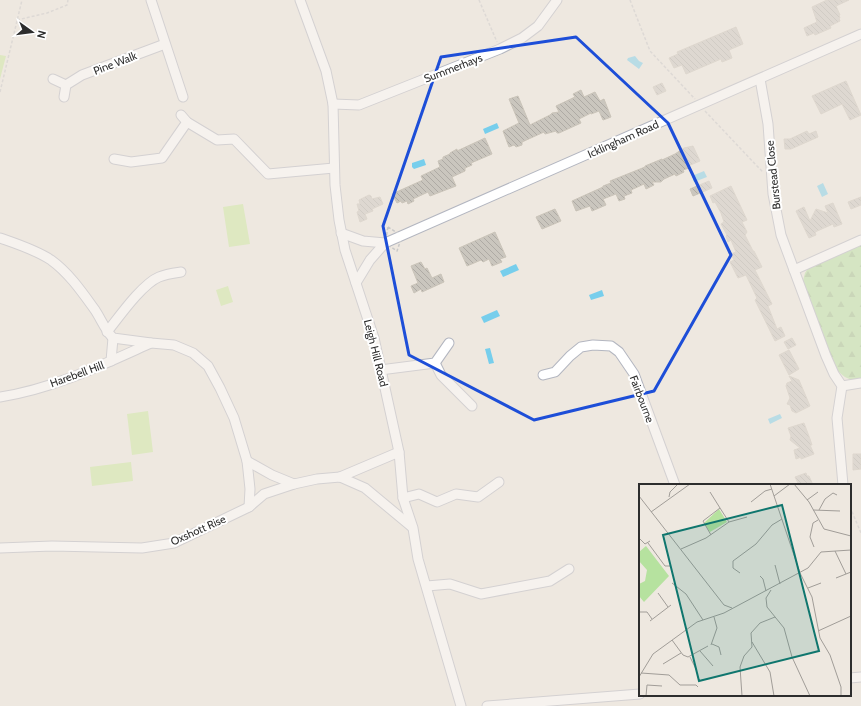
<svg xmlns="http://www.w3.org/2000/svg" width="861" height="706" font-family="Cabin,sans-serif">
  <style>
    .forest { fill: url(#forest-firs) }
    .pitch { fill: #c9e99b }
    .water { fill: #77ceec }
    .building { fill: url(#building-back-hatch); stroke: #cac4b9 }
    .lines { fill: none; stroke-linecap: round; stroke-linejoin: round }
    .minor-casing { stroke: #b3b6c0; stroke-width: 11 }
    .path { stroke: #c8c8c8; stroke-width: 1.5; stroke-dasharray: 3 2; stroke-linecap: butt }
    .minor { stroke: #fff; stroke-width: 9 }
    .marked { fill: none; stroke: #1d4ed8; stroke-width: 3; stroke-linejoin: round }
    .labels { text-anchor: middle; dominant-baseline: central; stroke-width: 4; stroke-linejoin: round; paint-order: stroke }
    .street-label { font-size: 11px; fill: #2d2d2d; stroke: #fff }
    .inset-road { fill: none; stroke: #a19d98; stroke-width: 1 }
    .view { fill: #0f766e; fill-opacity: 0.15; stroke: #0f766e; stroke-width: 2 }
    .inset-edge { fill: none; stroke: #2d2d2d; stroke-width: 2 }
  </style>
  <defs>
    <pattern id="forest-firs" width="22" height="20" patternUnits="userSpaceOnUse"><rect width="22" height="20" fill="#b6e29f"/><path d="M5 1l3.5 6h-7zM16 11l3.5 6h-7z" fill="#9dc289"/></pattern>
    <pattern id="building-back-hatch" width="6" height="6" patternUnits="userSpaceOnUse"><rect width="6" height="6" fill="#cac6be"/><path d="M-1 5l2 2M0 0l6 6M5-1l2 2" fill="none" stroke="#aeaaa4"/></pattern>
  </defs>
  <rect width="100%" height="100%" fill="#eee8e0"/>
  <!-- forest -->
  <path class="forest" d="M861,243v137c-12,1 -19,-3 -26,-13l-33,-83 3,-11 3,-5z"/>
  <!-- pitch -->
  <g class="pitch">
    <polygon points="0,55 6,56 0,79"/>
    <polygon points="243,204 250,244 229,247 223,207"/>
    <polygon points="228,286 233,302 221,306 216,290"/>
    <polygon points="148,411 153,452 132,455 127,414"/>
    <polygon points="131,462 133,481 92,486 90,467"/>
  </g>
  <!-- water -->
  <g class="water">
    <polygon points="635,56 639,61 643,63 639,69 627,60 628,58"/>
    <polygon points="497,123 499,128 485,134 483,129"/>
    <polygon points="424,159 426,165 414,169 412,167 412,163"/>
    <polygon points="704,171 707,177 694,182 692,176"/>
    <polygon points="823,183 828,194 822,197 817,186"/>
    <polygon points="516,264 519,270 503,277 500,271"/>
    <polygon points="602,290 604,296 591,300 589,295"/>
    <polygon points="497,310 500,316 484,323 481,317"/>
    <polygon points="490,348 494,363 489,364 485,349"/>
    <polygon points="780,414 782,418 770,424 768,419"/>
  </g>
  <!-- building -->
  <g class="building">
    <polygon points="827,0 849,0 836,6 840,15 839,15 840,18 839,18 840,21 830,26 831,28 815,35 814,33 807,36 804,28 817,22 812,7"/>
    <polygon points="736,27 743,44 729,50 732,58 722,62 721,59 686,74 682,65 674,68 669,58 678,54 677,52"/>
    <polygon points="846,81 861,115 850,120 842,104 821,114 812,96"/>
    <polygon points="662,83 666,91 657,95 653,87"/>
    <polygon points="581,90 584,97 595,92 600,101 604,99 611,117 603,120 599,111 591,114 591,113 579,119 581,123 559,133 557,133 556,131 545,134 544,132 522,142 522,145 516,147 514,145 509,147 503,131 519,123 509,99 518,96 530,125 550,115 552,113 559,112 556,106 575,97 573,94"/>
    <polygon points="807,131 809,134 816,131 818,137 791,149 785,149 784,139 790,139"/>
    <polygon points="485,138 492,154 471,163 472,165 465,168 465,171 452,177 456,186 430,196 428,192 413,199 414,201 408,204 407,201 402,203 401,201 397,203 392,194 423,180 421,176 440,167 438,161 443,159 443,157 450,154 450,153 457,149 457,151"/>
    <polygon points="693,146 700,161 688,166 689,168 683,170 684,172 676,176 675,174 664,179 661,182 652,182 654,185 646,189 644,184 631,190 632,193 624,196 625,199 619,201 616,194 603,199 606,205 592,211 590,206 576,211 572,201 603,187 603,186 611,183 610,181 645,167 645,166 662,159 662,160 675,154 684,148"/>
    <polygon points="709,181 712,188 693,196 690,189"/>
    <polygon points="731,186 747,220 742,222 747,232 745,235 753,251 754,251 762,267 755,270 772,304 768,306 777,329 781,327 785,336 775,341 755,300 757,298 746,275 738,278 730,262 734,260 731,254 736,252 731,240 728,242 726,236 727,235 721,224 724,222 721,213 715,202 713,203 710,196"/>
    <polygon points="369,195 371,196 372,199 380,197 383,204 372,209 373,211 365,214 367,219 360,222 357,212 359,211 357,204 360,204 359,200"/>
    <polygon points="861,197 861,205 851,209 848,202"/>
    <polygon points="833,203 842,224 834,227 833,224 815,232 816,235 809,238 796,211 804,207 810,221 816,209 828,213 825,206"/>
    <polygon points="555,209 561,221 542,229 536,217"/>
    <polygon points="495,232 506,257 500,259 502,262 492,266 489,259 483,262 481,260 467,266 459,248"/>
    <polygon points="421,262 425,269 427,268 432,278 441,274 444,282 422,292 421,289 414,293 411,286 418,283 411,266"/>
    <polygon points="792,338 796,345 788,349 784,342"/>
    <polygon points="789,350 799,369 789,375 779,355"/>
    <polygon points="789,376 799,380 810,406 796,413 792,411 790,405 787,404 790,398 786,386 787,383 792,381"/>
    <polygon points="804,423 810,439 812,445 810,445 814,454 801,459 801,457 796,459 794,450 800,448 790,440 791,436 788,428"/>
    <polygon points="853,454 861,454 861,469 853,470"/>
    <polygon points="806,473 807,476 809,476 813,485 799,485 795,477"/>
  </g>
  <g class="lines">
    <!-- minor casing -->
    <g class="minor-casing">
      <g id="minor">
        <polyline points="151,0 183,97"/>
        <polyline points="300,0 326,71 333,104 335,185 339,220 345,250 374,338 399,452 403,498 413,528 418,559 461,706"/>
        <polyline points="53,79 66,85"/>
        <polyline points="760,79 768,124 773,194 781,235 826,356 834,374 842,386 837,418 843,485"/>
        <polyline points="64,97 66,85 82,75 165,44"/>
        <polyline points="333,104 359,105 500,49 522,38 538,26 557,0"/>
        <polyline points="181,115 187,122 217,140 234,139 268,174 334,168"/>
        <polyline points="114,159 131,162 162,158 187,122"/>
        <polyline points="341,233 363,241 385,243"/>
        <path d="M0,238c17,6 36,12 51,22 18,13 31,32 44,50 6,9 10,20 18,28l38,5 23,2 19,8 15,13 12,22 14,30 13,43 3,28 -1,18"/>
        <polyline points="794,270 861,240"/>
        <polyline points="356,283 370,260 385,243 861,34"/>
        <path d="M107,332c12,-15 35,-48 52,-55 7,-3 15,-4 22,-5"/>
        <polyline points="111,361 113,338"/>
        <polyline points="435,363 441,375 472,406"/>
        <polyline points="380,370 435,363 449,343"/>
        <polyline points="543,375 555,372 570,356 581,347 593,345 611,346 619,352 634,374 675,485"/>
        <polyline points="842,386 861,383"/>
        <path d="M0,397c53,-8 102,-32 151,-54"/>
        <polyline points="247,461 272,475 294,484"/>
        <polyline points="340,477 399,452"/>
        <polyline points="403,498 419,494 437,502 456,494 478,497 499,482"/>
        <polyline points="0,548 52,546 142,548 174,543 249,507 264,494 294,484 317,479 340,477 365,488 412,527"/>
        <polyline points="427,586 450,584 481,594 550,581 569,569"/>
        <polyline points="850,678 861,677"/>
        <polyline points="487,706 640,694"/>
      </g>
    </g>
    <!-- path -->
    <g class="path">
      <polyline points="479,0 497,42"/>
      <polyline points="630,0 650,51 695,99"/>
      <polyline points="17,20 47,13 67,5 68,0"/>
      <polyline points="0,92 22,0"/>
      <polyline points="705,111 757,166 763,172"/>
      <polygon points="388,227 402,236 397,251 385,243"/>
      <polyline points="850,507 861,533"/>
    </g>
    <!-- minor -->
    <use href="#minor" class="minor"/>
  </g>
  <!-- marked area -->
  <path d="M0 0H861V706H0ZM576,37l92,86 63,132 -77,136 -120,29 -125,-65 -26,-129 58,-169z" fill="#eee8e0" fill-opacity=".55" fill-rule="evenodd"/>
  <path class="marked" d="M576,37l92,86 63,132 -77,136 -120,29 -125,-65 -26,-129 58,-169z"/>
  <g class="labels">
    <!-- street labels -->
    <g class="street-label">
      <text transform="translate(115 63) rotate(-21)">Pine Walk</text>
      <text transform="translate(453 68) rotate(-21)">Summerhays</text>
      <text transform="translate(623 139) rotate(-24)">Icklingham Road</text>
      <text transform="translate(773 175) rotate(-96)">Burstead Close</text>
      <text transform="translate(376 353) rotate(76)">Leigh Hill Road</text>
      <text transform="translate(77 374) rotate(-20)">Harebell Hill</text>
      <text transform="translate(642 399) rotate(69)">Fairbourne</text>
      <text transform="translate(198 530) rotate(-24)">Oxshott Rise</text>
    </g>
  </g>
  <!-- overview -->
  <g transform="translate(639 484)">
    <rect width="212" height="212" fill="#eee8e0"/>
    <path d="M80,25l8,13 -17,10 -6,-9z" fill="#b6e29f"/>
    <path d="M7,62l23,30 -25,26 -5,-6v-12l6,-3 2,-11 -8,-9v-9z" fill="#b6e29f"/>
    <path class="inset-road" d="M131,0l30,89 12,24 8,41 10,17 11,32v9M155,0l15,18 15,27 27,7M71,8l10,16 -17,13 8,14M0,12l85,109 8,3M135,12l16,-12M30,13l1,-5 8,-8M168,16l11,-8M112,18l14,-11 7,-2M81,24l9,14M174,26l27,1M180,26l6,-11 8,-6 4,2M12,28l39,-28M0,54l6,6 5,-3M9,59l17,23h5M175,63l-4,-10 3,-14 5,-3M42,65l25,-11 23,-16 18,-5M196,67l11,23M136,81l5,19M101,89l-7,-5v-7l23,-17 16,-19 10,-6M121,92l3,3 3,12M197,94l15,-6M33,99l14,11 17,26M169,104l13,-5M132,106l-5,8 1,9 17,21 8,29 18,39M19,109l10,14M0,128h8l5,7M11,137l21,-16M179,147l33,-15M33,156l11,15 5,2 20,-11M113,158l18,30 4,24M73,160l7,3 2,8M72,161l6,-17 -3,-11M61,167l13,15M51,173l6,12M24,180l18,-11M2,189l28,2 11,10h16l2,2M0,193l14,-23 44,-32 27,-9 84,-45 13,-16 30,-2M7,212l1,-11 15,1M103,212l-2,-29 4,-11 8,-9 -1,-14 9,-10 15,-6"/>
    <path class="view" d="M143,21l37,146 -120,30 -36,-146z"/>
    <rect width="212" height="212" class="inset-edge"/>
  </g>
  <!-- north arrow -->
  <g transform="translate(32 32) rotate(104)" stroke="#ffffff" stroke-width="3" paint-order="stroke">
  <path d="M0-3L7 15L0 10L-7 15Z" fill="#2d2d2d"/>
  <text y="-6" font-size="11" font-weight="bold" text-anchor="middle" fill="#2d2d2d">N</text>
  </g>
</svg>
